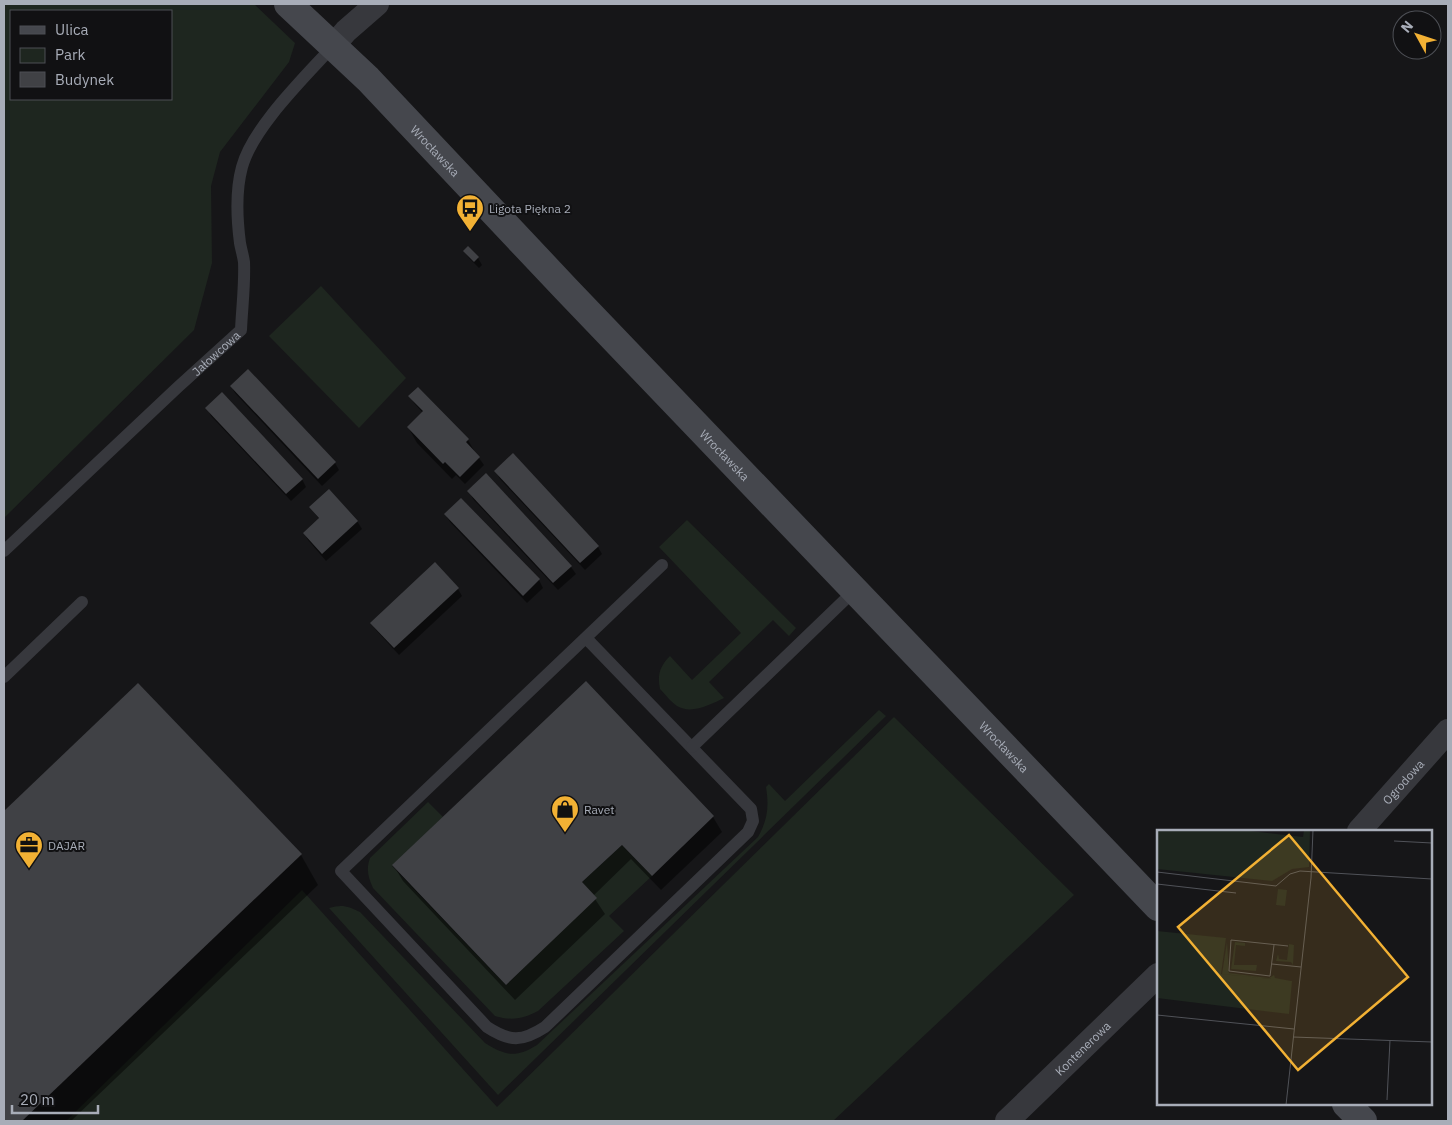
<svg xmlns="http://www.w3.org/2000/svg" width="1452" height="1125" font-family="'IBM Plex Sans',sans-serif">
  <style>
    .green { fill: #1e261f; fill-rule: evenodd }
    .shadow { fill: #0007 }
    .building { fill: #404145 }
    .lines { fill: none; stroke-linecap: round; stroke-linejoin: round }
    .lane { stroke: #37383d; stroke-width: 12 }
    .street { stroke: #37383d; stroke-width: 24 }
    .secondary { stroke: #45474d; stroke-width: 28 }
    .labels { text-anchor: middle; dominant-baseline: central; stroke-width: 4; stroke-linejoin: round; paint-order: stroke }
    .street-label { font-size: 12px; fill: #a8adb8; stroke: #111113 }
    .poi-label { font-size: 12px; fill: #a8adb8; stroke: #111113; text-anchor: start }
    .inset-road { fill: none; stroke: #505258; stroke-width: 1 }
    .view { fill: #f2b134; fill-opacity: 0.15; stroke: #f2b134; stroke-width: 2.5 }
    .inset-edge { fill: none; stroke: #a8adb8; stroke-width: 2.5 }
  </style>
  <rect width="100%" height="100%" fill="#161618"/>
  <!-- green -->
  <g class="green">
    <path d="M4,4h250l41,39 -6,19 -69,90 -9,34 1,77 -18,67 -190,188zM11,11h160v88h-160z"/>
    <polygon points="321,286 406,378 359,428 269,336"/>
    <path d="M687,520l109,108 -7,8 -16,-16 -64,62 15,16c-13,6 -32,17 -47,8 -6,-4 -12,-12 -17,-17 -3,-14 0,-23 10,-33l22,24 49,-47 -82,-86z"/>
    <path d="M879,710l7,6 -388,379 -169,-187c13,-4 19,-2 31,4l125,131c21,13 31,15 52,2l221,-208c10,-18 11,-31 8,-50l3,-3 16,17z"/>
    <polygon points="894,717 1074,895 833,1121 66,1121 302,890 497,1107"/>
    <path d="M428,802l15,15 -51,49 114,119 42,-41 34,-62 40,-37 30,31 -43,40 15,15 -86,80c-16,8 -26,10 -43,5l-122,-128c-5,-11 -7,-19 -3,-30z"/>
  </g>
  <!-- shadow -->
  <g class="shadow">
    <polygon points="464,251 478,258 482,265 479,268 469,258"/>
    <polygon points="231,386 335,463 339,470 322,486 235,393"/>
    <polygon points="410,396 468,440 476,454 479,458 484,465 465,484 456,475 452,479 417,443 408,427 423,413 414,403"/>
    <polygon points="207,408 302,479 306,487 291,501 211,416"/>
    <polygon points="496,472 598,547 602,554 585,570 500,479"/>
    <polygon points="486,475 571,567 576,574 558,590 473,499 469,491"/>
    <polygon points="310,507 357,521 362,529 326,561 308,540 304,533 319,519"/>
    <polygon points="446,515 539,580 543,588 527,603 450,522"/>
    <polygon points="458,589 462,596 399,655 376,630 371,623"/>
    <polygon points="586,683 713,817 722,832 661,890 631,859 593,896 605,914 515,1000 403,881 394,866"/>
    <polygon points="138,685 301,855 318,885 71,1121 4,1121 4,813"/>
  </g>
  <!-- building -->
  <g class="building">
    <polygon points="468,246 479,257 474,262 463,251"/>
    <polygon points="248,369 336,462 318,479 230,386"/>
    <polygon points="418,387 469,439 466,442 480,457 460,477 445,462 443,464 407,427 423,411 408,396"/>
    <polygon points="222,392 303,479 286,494 205,408"/>
    <polygon points="513,453 599,546 580,563 494,471"/>
    <polygon points="486,473 572,566 553,583 467,491"/>
    <polygon points="329,489 358,521 322,554 303,533 319,518 309,507"/>
    <polygon points="461,498 540,579 523,596 444,514"/>
    <polygon points="435,562 459,588 394,648 370,623"/>
    <polygon points="586,681 714,816 652,876 622,845 582,882 597,898 506,985 392,865"/>
    <polygon points="138,683 302,854 22,1121 4,1121 4,811"/>
  </g>
  <g class="lines">
    <!-- lane -->
    <g class="lane">
      <path id="s1" d="M4,551l174,-164 63,-57c1,-23 4,-45 3,-68 -1,-7 -3,-13 -4,-19 -3,-23 -4,-54 2,-76 11,-40 63,-90 91,-121"/>
      <path d="M586,638l165,171 2,12 -5,11 -203,195c-23,15 -35,15 -58,0l-146,-156 321,-306"/>
      <polyline points="4,677 82,602"/>
      <polyline points="692,747 855,590"/>
    </g>
    <!-- street -->
    <g class="street">
      <polyline points="333,46 346,31 377,4"/>
      <path id="s2" d="M1359,831l89,-100"/>
      <path id="s3" d="M1007,1121l151,-146"/>
    </g>
    <!-- secondary -->
    <g class="secondary">
      <path id="s4" d="M288,4l80,75 198,210 592,618"/>
      <polyline points="1346,1104 1363,1121"/>
    </g>
  </g>
  <!-- icons -->
  <defs>
    <g id="bus-pin" transform="scale(1.4375)"><path d="M0 17L-7.5 6A9.5 9.5 0 1 1 7.5 6Z" fill="#f2b134" stroke="#111113"/><path d="M-5-6H5V4H4V6H2V4H-2V6H-4V4H-5ZM-3.5-4V0h7V-4ZM-3.5 1.2v1.5H-2V1.2ZM2 1.2v1.5H3.5V1.2Z" fill="#111"/></g>
    <g id="shop-pin" transform="scale(1.4375)"><path d="M0 17L-7.5 6A9.5 9.5 0 1 1 7.5 6Z" fill="#f2b134" stroke="#111113"/><path d="M-5-2.5h2.3a2.7 3.5 0 0 1 5.4 0H5L5.5 6h-11ZM-1.5-2.5h3a1.5 2.3 0 0 0-3 0Z" fill="#111"/></g>
    <g id="office-pin" transform="scale(1.4375)"><path d="M0 17L-7.5 6A9.5 9.5 0 1 1 7.5 6Z" fill="#f2b134" stroke="#111113"/><path d="M-6-3h4V-5.5h4V-3h4V5H-6ZM-1-4.5V-3h2v-1.5ZM-6 0V1H6V0Z" fill="#111"/></g>
  </defs>
  <g fill-rule="evenodd">
    <use href="#bus-pin" x="470" y="208"/>
    <use href="#shop-pin" x="565" y="809"/>
    <use href="#office-pin" x="29" y="845"/>
  </g>
  <g class="labels">
    <!-- street labels -->
    <g class="street-label">
      <text stroke="none"><textPath href="#s4" startOffset="208">Wrocławska</textPath></text>
      <text stroke="none"><textPath href="#s1" startOffset="290">Jałowcowa</textPath></text>
      <text stroke="none"><textPath href="#s4" startOffset="628">Wrocławska</textPath></text>
      <text stroke="none"><textPath href="#s4" startOffset="1032">Wrocławska</textPath></text>
      <text stroke="none"><textPath href="#s2" startOffset="66">Ogrodowa</textPath></text>
      <text stroke="none"><textPath href="#s3" startOffset="105">Kontenerowa</textPath></text>
    </g>
    <!-- poi labels -->
    <g class="poi-label">
      <text x="489" y="208">Ligota Piękna 2</text>
      <text x="584" y="809">Ravet</text>
      <text x="48" y="845">DAJAR</text>
    </g>
  </g>
  <!-- overview -->
  <g transform="translate(1157 830)">
    <rect width="275" height="275" fill="#161618"/>
    <path d="M0,0h85l61,7 1,-7h6l-1,37 -17,2 -20,12 -115,-12zM121,59l9,1 -2,16 -9,-1zM0,101l69,7 -5,36 71,7 -3,33 -132,-16zM70,112l2,31 40,5 5,-3 1,3 16,3 -69,-7zM78,112l10,1v3l-9,-1 -2,20h23l-1,6 -25,-2zM132,114l5,1 -1,20 -2,-3 -15,-1 2,-7 1,5 8,1z" fill="#1e261f"/>
    <path class="inset-road" d="M237,11l38,2M0,42l119,14 14,-12 10,-3 132,8M0,54l79,9M117,115l-4,31 -41,-5 2,-31 57,6M115,134l29,3M0,185l137,14M136,207l139,5M230,270l3,-60M129,275l25,-227 2,-48"/>
    <path class="view" d="M132,5l119,142 -110,93 -120,-143z"/>
    <rect width="275" height="275" class="inset-edge"/>
  </g>
  <!-- border -->
  <rect width="1452" height="1125" fill="none" stroke="#a8adb8" stroke-width="10"/>
  <!-- legend -->
  <rect x="10" y="10" width="162" height="90" fill="#111113" stroke="#4d4f55"/>
  <rect x="20" y="26" width="25" height="8" fill="#45474d" stroke="#4d4f55"/>
  <text x="55" y="35" font-size="15" fill="#a8adb8">Ulica</text>
  <rect x="20" y="48" width="25" height="15" fill="#1e261f" stroke="#4d4f55"/>
  <text x="55" y="60" font-size="15" fill="#a8adb8">Park</text>
  <rect x="20" y="72" width="25" height="15" fill="#404145" stroke="#4d4f55"/>
  <text x="55" y="85" font-size="15" fill="#a8adb8">Budynek</text>
  <!-- north arrow -->
  <g transform="translate(1417 35) rotate(310)"><circle r="24" fill="#111113" stroke="#4d4f55"/>
  <path d="M0-4L9 19L0 12L-9 19Z" fill="#f2b134"/>
  <text y="-8" font-size="14" font-weight="bold" text-anchor="middle" fill="#a8adb8">N</text>
  </g>
  <!-- scale -->
  <path d="M12 1105v8h86v-8" fill="none" stroke="#a8adb8" stroke-width="2.5"/>
  <text x="20" y="1105" font-size="15" fill="#a8adb8" stroke="#111113" stroke-width="4" paint-order="stroke">20 m</text>
</svg>
